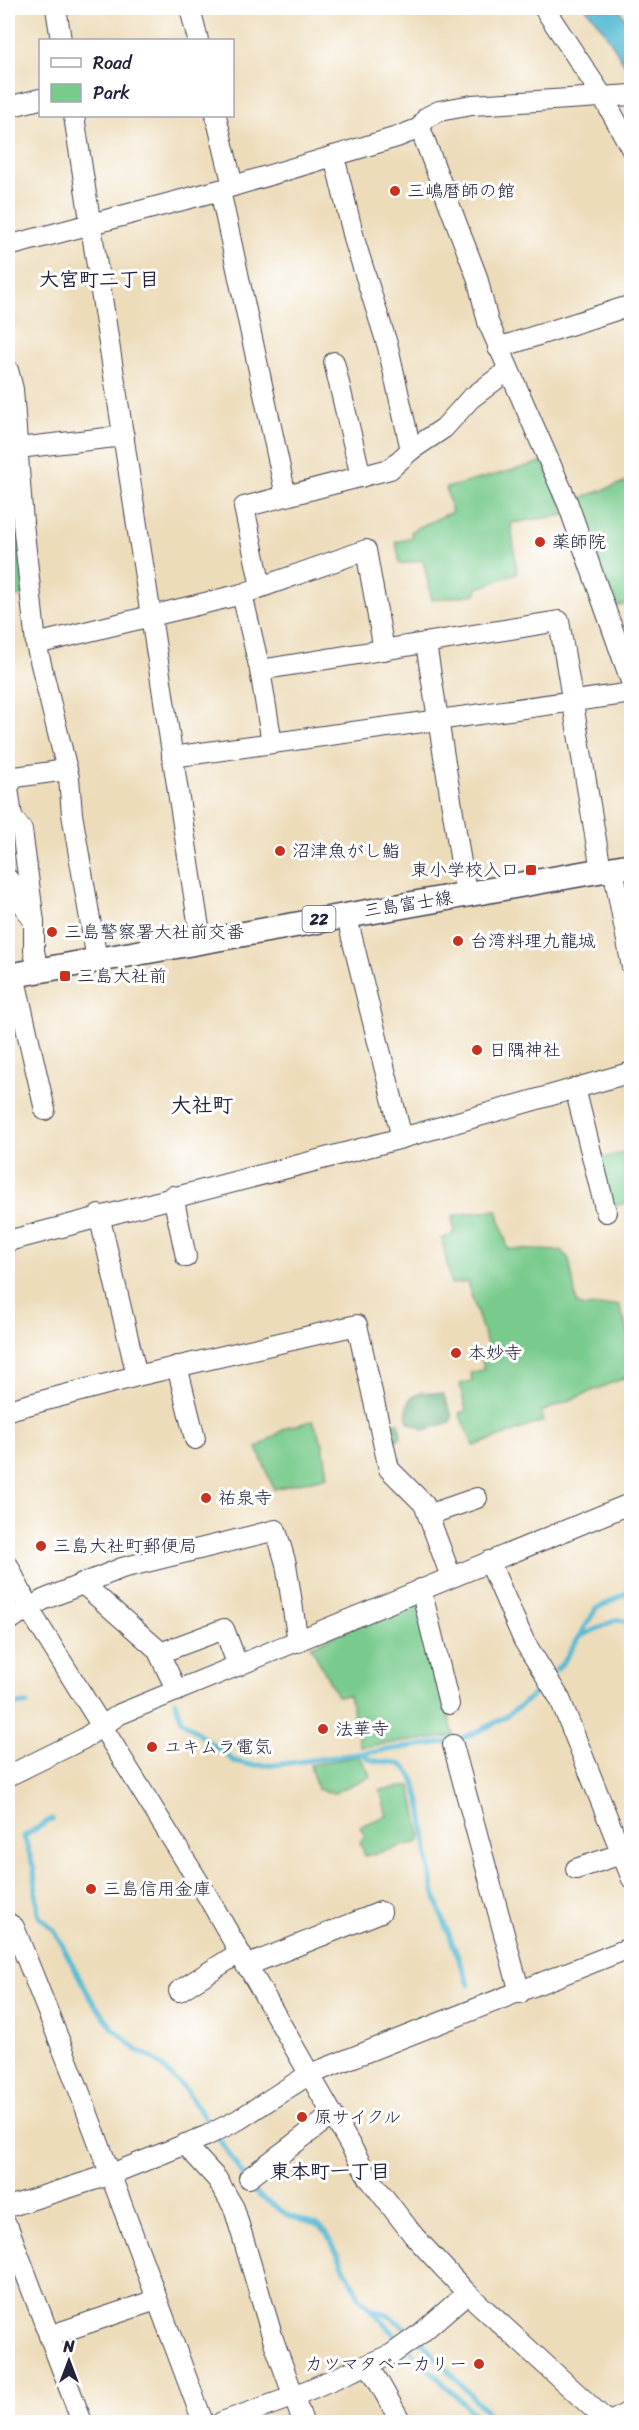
<svg xmlns="http://www.w3.org/2000/svg" width="639" height="2430" font-family="Sriracha,'Klee One',sans-serif">
  <style>
    .green { fill: #78cb8d; stroke: #4d7664; stroke-width: 1.5 }
    .forest { fill: #62af78; stroke: #42685a; stroke-width: 1.5 }
    .water { fill: #56bad4; stroke: #3c6e88; stroke-width: 1.5 }
    .lines { fill: none; stroke-linecap: round; stroke-linejoin: round }
    .stream { stroke: #56bad4; stroke-width: 5 }
    .minor-casing { stroke: #403e4e; stroke-width: 22 }
    .major-casing { stroke: #403e4e; stroke-width: 27 }
    .minor { stroke: #fff; stroke-width: 20 }
    .major { stroke: #fff; stroke-width: 24 }
    .poi-dot { fill: #c8321e; stroke: #fff; stroke-width: 2 }
    .labels { text-anchor: middle; dominant-baseline: central; stroke-width: 6; stroke-linejoin: round; paint-order: stroke }
    .shield { fill: #fff; stroke: #646476; stroke-width: 1.5 }
    .shield-label { font-size: 16px; font-weight: bold; fill: #22223b }
    .poi-label { font-size: 18px; fill: #22223b; stroke: #fff; text-anchor: start }
    .street-label { font-size: 18px; fill: #22223b; stroke: #fff }
    .neighbourhood-label { font-size: 20px; font-weight: bold; fill: #22223b; stroke: #fff }
    .quarter-label { font-size: 21px; font-weight: bold; fill: #22223b; stroke: #fff }
  </style>
  <rect width="100%" height="100%" fill="#fff"/>
  <filter id="ink" filterUnits="userSpaceOnUse"><feTurbulence type="fractalNoise" baseFrequency=".0167" numOctaves="2"/><feDisplacementMap in="SourceGraphic" scale="12" xChannelSelector="R" yChannelSelector="G"/><feConvolveMatrix kernelMatrix="1 2 1 2 8 2 1 2 1" color-interpolation-filters="sRGB"/></filter>
  <filter id="wash" filterUnits="userSpaceOnUse"><feTurbulence type="fractalNoise" baseFrequency=".008" numOctaves="4" result="noise"/><feDisplacementMap in="SourceGraphic" scale="24" xChannelSelector="R" yChannelSelector="G"/><feGaussianBlur stdDeviation="1.35" result="paint"/><feColorMatrix in="noise" values="0 0 0 0 0 0 0 0 0 0 0 0 0 0 0 0 0 1.4 0 .05"/><feComposite in="paint" operator="in"/></filter>
  <g filter="url(#wash)">
    <rect width="100%" height="100%" fill="#eddcba"/>
    <!-- green -->
    <g class="green">
      <path d="M543,462l23,53 -55,8 6,50c-16,4 -25,12 -40,15l-1,6 -44,6 -9,-40 -23,4 -4,-22 16,-4 -1,-7 41,-19 -6,-24z"/>
      <polygon points="13,473 25,595 8,598 8,474"/>
      <polygon points="631,480 631,603 613,607 575,500"/>
      <polygon points="631,1151 631,1202 612,1206 600,1159"/>
      <polygon points="497,1210 508,1249 562,1251 569,1259 577,1304 583,1307 619,1305 631,1340 631,1375 541,1412 544,1421 474,1446 459,1413 466,1411 460,1384 472,1381 471,1373 484,1369 481,1354 489,1350 467,1282 451,1284 442,1239 455,1233 452,1217 456,1215"/>
      <polygon points="313,1421 323,1444 328,1476 274,1489 257,1448 287,1427"/>
      <polygon points="415,1601 420,1606 454,1736 360,1747 349,1695 337,1696 311,1646"/>
      <polygon points="359,1756 371,1776 334,1793 317,1789 310,1765"/>
      <polygon points="411,1786 421,1836 419,1842 365,1856 360,1842 365,1836 360,1826 387,1816 380,1790"/>
    </g>
    <!-- forest -->
    <g class="forest">
      <path d="M422,1392l21,2 9,22 -1,6 -26,8 -17,-8c-2,-17 -3,-23 14,-30z"/>
      <polygon points="385,1419 399,1423 401,1437 398,1440 389,1440"/>
    </g>
    <!-- water -->
    <polygon class="water" points="586,8 618,8 631,28 631,75 605,32"/>
    <g class="lines">
      <!-- stream -->
      <g class="stream">
        <polyline points="579,1637 618,1619 627,1622 632,1630"/>
        <polyline points="556,1670 565,1660 596,1609 632,1590"/>
        <path d="M175,1701l6,19 53,41 17,4h23l180,-24c35,-12 64,-29 89,-56"/>
        <polyline points="8,1705 27,1704"/>
        <path d="M362,1753c12,16 37,1 48,20 16,26 15,89 25,122 9,30 23,60 34,90"/>
        <polyline points="52,1819 24,1836 34,1869 38,1915 54,1930 91,1999 112,2027 137,2050 154,2059 186,2090 255,2193 289,2216 318,2225 326,2232 360,2298 402,2342"/>
        <polyline points="373,2309 391,2317 415,2335 496,2422"/>
        <polyline points="409,2349 482,2422"/>
      </g>
    </g>
  </g>
  <g filter="url(#ink)">
    <g class="lines">
      <!-- minor casing -->
      <g class="minor-casing">
        <g id="minor">
          <polyline points="56,8 61,40"/>
          <polyline points="190,8 198,40"/>
          <polyline points="544,8 603,97 632,150"/>
          <polyline points="8,107 40,99"/>
          <polyline points="74,116 201,941"/>
          <polyline points="216,116 233,186"/>
          <polyline points="420,128 477,277 488,322 568,504 632,684"/>
          <polyline points="334,156 355,242 388,347 411,450"/>
          <polyline points="220,190 286,496"/>
          <polyline points="8,246 220,190 397,137 420,128 427,117 439,111 472,105 632,95"/>
          <polyline points="498,348 632,305"/>
          <polyline points="334,362 361,477"/>
          <polyline points="8,370 13,389 23,523 36,644 69,778 72,814 97,960"/>
          <polyline points="18,448 124,436"/>
          <polyline points="261,587 244,507 390,469 411,450 444,428 470,399 507,371"/>
          <polyline points="36,644 242,594"/>
          <polyline points="426,644 466,894"/>
          <polyline points="260,670 559,621 601,870"/>
          <polyline points="272,743 260,670 242,594 366,550 384,650"/>
          <polyline points="172,757 632,693"/>
          <polyline points="613,868 632,967"/>
          <polyline points="8,879 34,922 34,951 38,970"/>
          <polyline points="346,914 402,1138"/>
          <polyline points="34,922 22,830 12,817 8,787 15,777 67,770"/>
          <polyline points="14,975 45,1110"/>
          <polyline points="575,1088 606,1212"/>
          <polyline points="173,1196 186,1257"/>
          <polyline points="99,1215 137,1376"/>
          <polyline points="8,1241 402,1138 632,1072"/>
          <polyline points="177,1366 195,1439"/>
          <polyline points="8,1410 137,1376 357,1325 389,1469 424,1504 451,1577"/>
          <polyline points="428,1515 477,1498"/>
          <polyline points="489,1561 524,1641 560,1699 632,1879"/>
          <polyline points="8,1565 29,1609 208,1897 369,2178 414,2236 467,2293 608,2422"/>
          <polyline points="82,1583 157,1649 177,1691"/>
          <polyline points="421,1589 449,1704"/>
          <polyline points="8,1621 43,1600 122,1568 276,1530 286,1564 298,1642"/>
          <polyline points="160,1653 224,1629 238,1666"/>
          <polyline points="453,1745 520,1993"/>
          <polyline points="8,1776 83,1739 120,1714 632,1503"/>
          <polyline points="576,1869 621,1854"/>
          <polyline points="8,1923 14,1927 77,2085 203,2422"/>
          <polyline points="246,1966 381,1912"/>
          <polyline points="179,1991 239,1953"/>
          <polyline points="185,2144 217,2179 234,2208 274,2342 303,2422"/>
          <polyline points="249,2178 332,2115"/>
          <polyline points="8,2207 109,2175 206,2136 238,2120 308,2075 632,1947"/>
          <polyline points="8,2227 82,2422"/>
          <polyline points="49,2336 156,2300"/>
          <polyline points="369,2365 401,2422"/>
          <polyline points="222,2422 292,2397 392,2354 420,2334 467,2293"/>
          <polyline points="611,2422 632,2410"/>
        </g>
      </g>
      <!-- major casing -->
      <g class="major-casing">
        <polyline id="major" points="8,976 632,865"/>
      </g>
      <!-- minor -->
      <use href="#minor" class="minor"/>
      <!-- major -->
      <use href="#major" class="major"/>
    </g>
  </g>
  <!-- markers -->
  <g class="poi-dot">
    <circle cx="395" cy="191" r="6"/>
    <circle cx="540" cy="542" r="6"/>
    <circle cx="280" cy="851" r="6"/>
    <rect x="525" y="864" width="12" height="12" rx="3"/>
    <circle cx="52" cy="932" r="6"/>
    <circle cx="458" cy="941" r="6"/>
    <rect x="59" y="970" width="12" height="12" rx="3"/>
    <circle cx="477" cy="1050" r="6"/>
    <circle cx="456" cy="1353" r="6"/>
    <circle cx="206" cy="1498" r="6"/>
    <circle cx="41" cy="1546" r="6"/>
    <circle cx="323" cy="1729" r="6"/>
    <circle cx="152" cy="1747" r="6"/>
    <circle cx="91" cy="1889" r="6"/>
    <circle cx="302" cy="2117" r="6"/>
    <circle cx="479" cy="2364" r="6"/>
  </g>
  <g class="labels">
    <!-- shield labels -->
    <rect class="shield" x="302.5" y="906" width="33" height="26" rx="4.5"/>
    <g class="shield-label">
      <text x="319" y="919">22</text>
    </g>
    <!-- poi labels -->
    <g class="poi-label">
      <text x="407" y="191">三嶋暦師の館</text>
      <text x="552" y="542">薬師院</text>
      <text x="292" y="851">沼津魚がし鮨</text>
      <text x="519" y="870" text-anchor="end">東小学校入口</text>
      <text x="64" y="932">三島警察署大社前交番</text>
      <text x="470" y="941">台湾料理九龍城</text>
      <text x="77" y="976">三島大社前</text>
      <text x="489" y="1050">日隅神社</text>
      <text x="468" y="1353">本妙寺</text>
      <text x="218" y="1498">祐泉寺</text>
      <text x="53" y="1546">三島大社町郵便局</text>
      <text x="335" y="1729">法華寺</text>
      <text x="164" y="1747">ユキムラ電気</text>
      <text x="103" y="1889">三島信用金庫</text>
      <text x="314" y="2117">原サイクル</text>
      <text x="467" y="2364" text-anchor="end">カツマタベーカリー</text>
    </g>
    <!-- street labels -->
    <g class="street-label">
      <text transform="translate(408 904) rotate(-9)">三島富士線</text>
    </g>
    <!-- neighbourhood labels -->
    <g class="neighbourhood-label">
      <text x="99" y="279">大宮町二丁目</text>
      <text x="330" y="2171">東本町一丁目</text>
    </g>
    <!-- quarter labels -->
    <g class="quarter-label">
      <text x="202" y="1105">大社町</text>
    </g>
  </g>
  <!-- margin -->
  <rect width="639" height="2430" fill="none" stroke="#fff" stroke-width="30"/>
  <!-- legend -->
  <rect x="39" y="39" width="195" height="78" fill="#ffffff" stroke="#a7a7b1" stroke-width="1.5"/>
  <rect x="51" y="58" width="30" height="9" fill="#ffffff" stroke="#a7a7b1" stroke-width="1.5"/>
  <text x="93" y="69" font-size="18" fill="#22223b">Road</text>
  <rect x="51" y="84" width="30" height="18" fill="#78cb8d" stroke="#a7a7b1" stroke-width="1.5"/>
  <text x="93" y="99" font-size="18" fill="#22223b">Park</text>
  <!-- north arrow -->
  <g transform="translate(69 2361)" stroke="#ffffff" stroke-width="4.5" paint-order="stroke">
  <path d="M0-4.5L10 22L0 15L-10 22Z" fill="#22223b"/>
  <text y="-9" font-size="16" font-weight="bold" text-anchor="middle" fill="#22223b">N</text>
  </g>
</svg>
